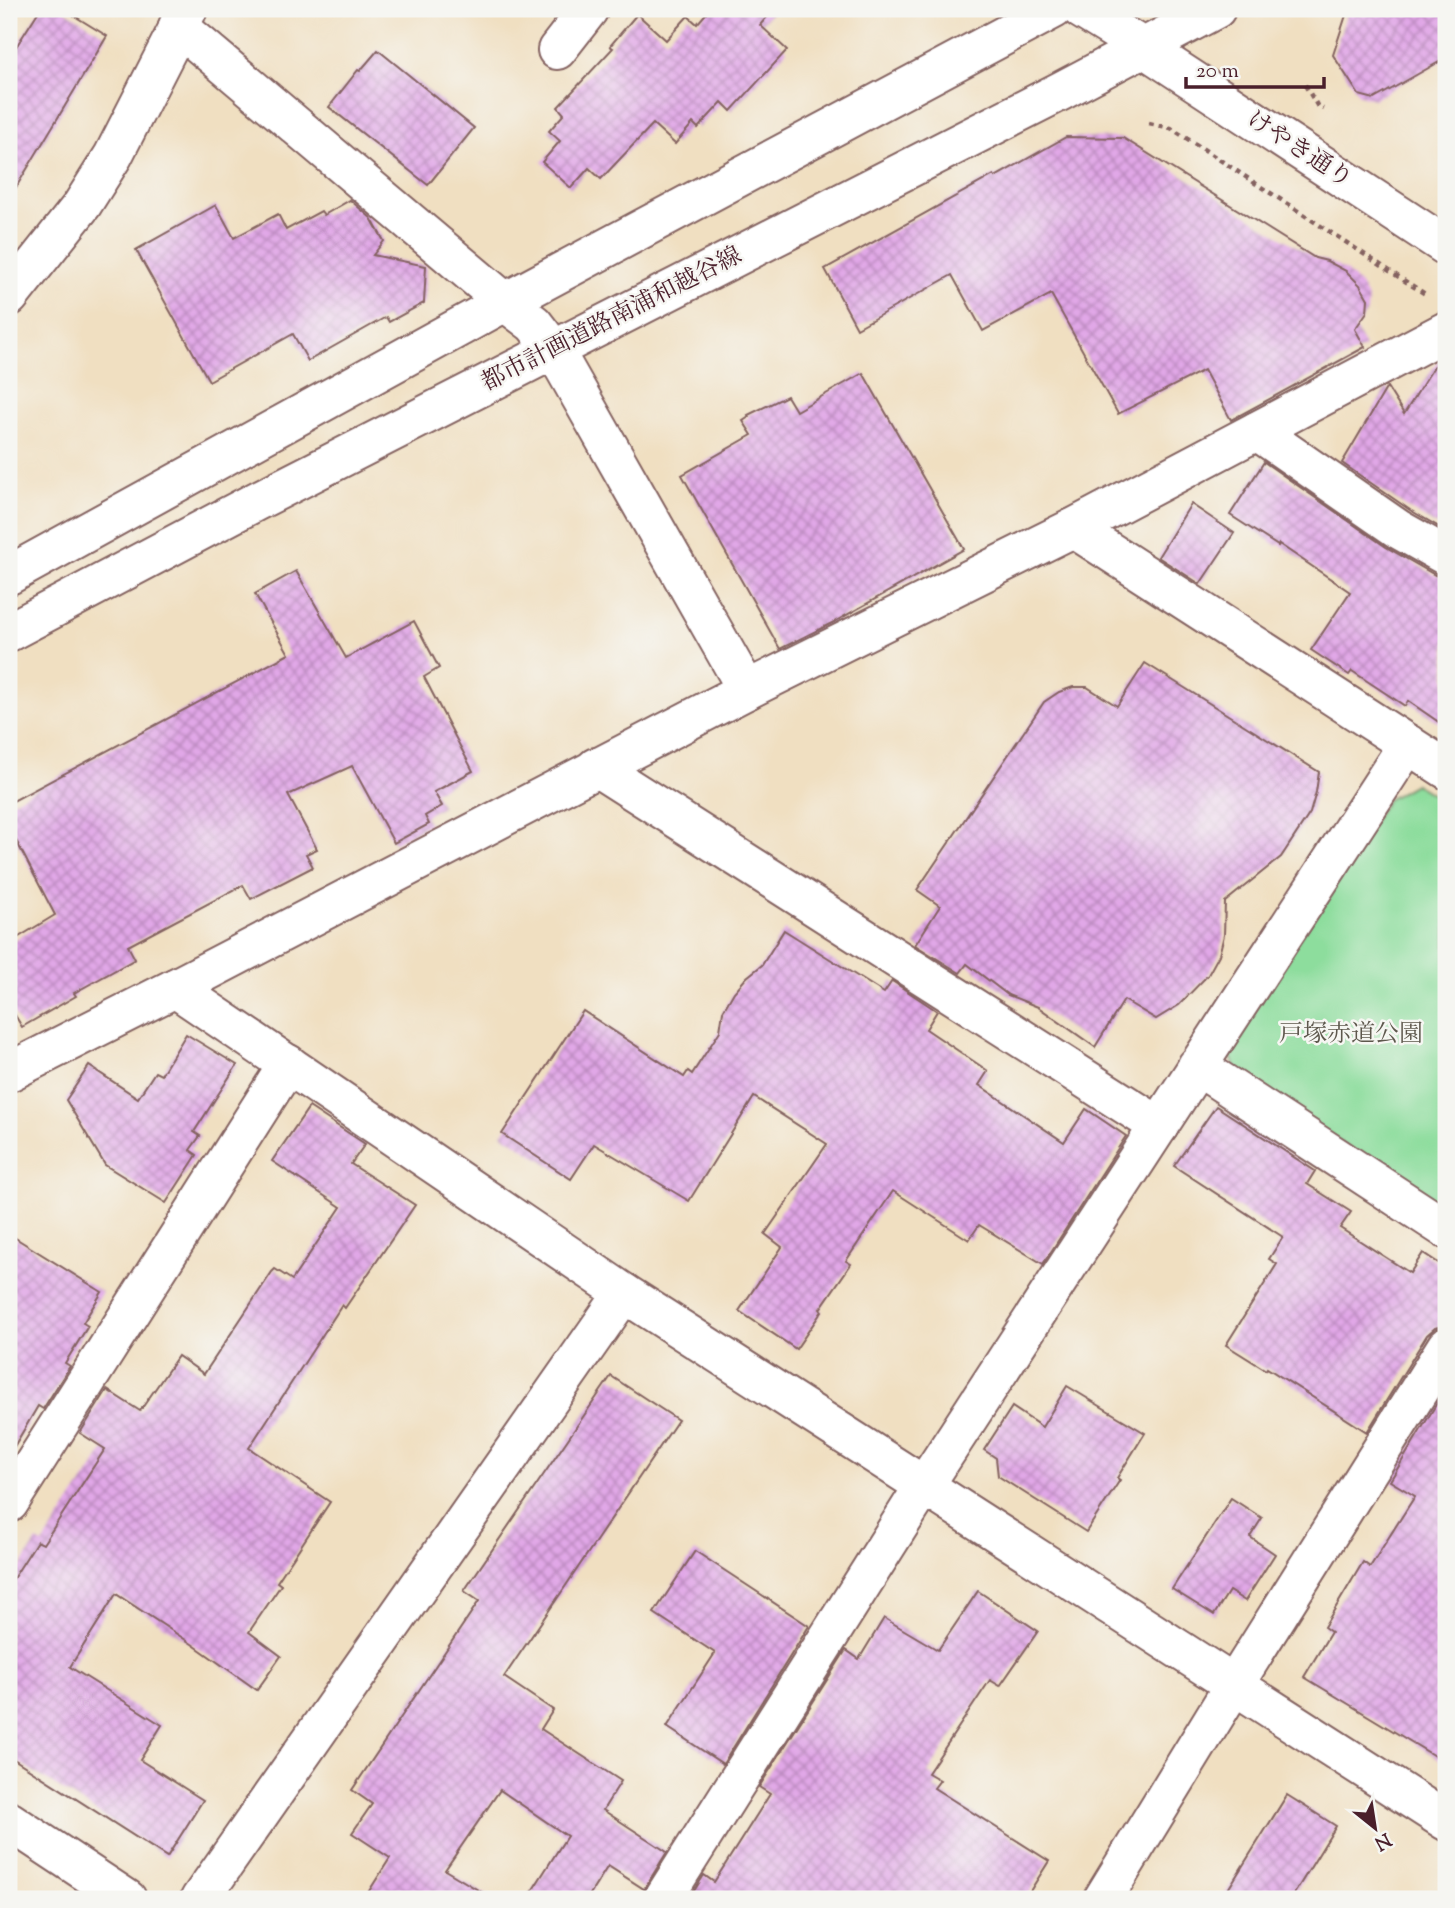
<svg xmlns="http://www.w3.org/2000/svg" width="1455" height="1908" font-family="'Sorts Mill Goudy','Noto Serif JP',serif">
  <style>
    .park { fill: #8ddd9d; stroke: #6c7e64; stroke-width: 2 }
    .building { fill: url(#building-cross-hatch) }
    .lines { fill: none; stroke-linecap: round; stroke-linejoin: round }
    .minor-casing { stroke: #846260; stroke-width: 42 }
    .path { stroke: #846260; stroke-width: 4.5; stroke-dasharray: 5 5; stroke-linecap: butt }
    .minor { stroke: #fff; stroke-width: 38 }
    .labels { text-anchor: middle; dominant-baseline: central; stroke-width: 5; stroke-linejoin: round; paint-order: stroke }
    .street-label { font-size: 24px; fill: #4a1f2b; stroke: #f6f6f2 }
    .park-label { font-size: 24px; fill: #5e584d; stroke: #f6f6f2 }
  </style>
  <defs>
    <pattern id="building-cross-hatch" width="8" height="8" patternUnits="userSpaceOnUse" patternTransform="scale(1.75)"><rect width="8" height="8" fill="#e1a7e7"/><path d="M0 0l8 8M0 8l8-8" fill="none" stroke="#b887bb"/></pattern>
  </defs>
  <rect width="100%" height="100%" fill="#f6f6f2"/>
  <filter id="ink" filterUnits="userSpaceOnUse"><feTurbulence type="fractalNoise" baseFrequency=".0143" numOctaves="2"/><feDisplacementMap in="SourceGraphic" scale="14" xChannelSelector="R" yChannelSelector="G"/><feConvolveMatrix kernelMatrix="1 2 1 2 8 2 1 2 1" color-interpolation-filters="sRGB"/></filter>
  <filter id="wash" filterUnits="userSpaceOnUse"><feTurbulence type="fractalNoise" baseFrequency=".00686" numOctaves="4" result="noise"/><feDisplacementMap in="SourceGraphic" scale="28" xChannelSelector="R" yChannelSelector="G"/><feGaussianBlur stdDeviation="1.57" result="paint"/><feColorMatrix in="noise" values="0 0 0 0 0 0 0 0 0 0 0 0 0 0 0 0 0 1.4 0 .05"/><feComposite in="paint" operator="in"/></filter>
  <g filter="url(#wash)">
    <rect width="100%" height="100%" fill="#f0dfc1"/>
    <!-- park -->
    <polygon class="park" points="1415,784 1446,803 1446,1213 1240,1076 1227,1050 1387,800"/>
    <g id="blocks">
      <!-- building -->
      <g class="building">
        <polygon points="40,9 63,9 107,36 9,199 9,58"/>
        <polygon points="710,9 774,9 760,25 787,50 731,111 722,102 698,128 693,123 675,144 653,124 601,179 589,168 571,188 542,162 560,141 549,131 564,114 558,107 613,48 610,46 637,14 666,40 688,16 697,24"/>
        <polygon points="1348,9 1446,9 1446,58 1374,99 1359,95 1333,55"/>
        <polygon points="378,50 474,128 428,185 329,107 358,70 360,71"/>
        <polygon points="1066,137 1123,138 1315,258 1327,261 1346,271 1360,285 1368,299 1367,312 1355,329 1365,347 1231,420 1204,370 1118,414 1051,294 983,331 952,275 857,328 825,269 994,175 995,177"/>
        <polygon points="350,200 371,218 384,241 373,255 426,266 424,303 389,322 386,317 308,361 293,334 209,381 136,250 216,205 234,238 278,214 286,230 321,211 324,215"/>
        <polygon points="1446,356 1446,531 1410,510 1342,463 1387,387 1404,414 1438,360"/>
        <polygon points="863,373 964,549 834,622 780,649 682,475 752,435 743,421 749,417 748,415 787,396 796,411"/>
        <polygon points="1264,462 1386,547 1435,575 1446,578 1446,727 1408,701 1405,706 1352,671 1349,675 1311,650 1350,592 1279,544 1278,546 1230,515"/>
        <polygon points="1191,504 1234,533 1200,584 1158,557"/>
        <polygon points="296,571 346,658 414,621 439,668 424,677 473,771 434,792 442,806 425,816 429,824 394,843 352,766 288,795 317,849 306,854 313,867 251,899 243,885 128,946 135,959 74,993 76,996 22,1027 9,1005 9,943 55,915 9,827 9,803 289,654 255,594"/>
        <polygon points="1145,663 1319,772 1316,792 1310,813 1281,857 1225,902 1224,935 1219,955 1208,975 1179,1005 1156,1019 1124,1000 1095,1047 1038,1007 1008,995 967,964 960,973 915,945 940,906 917,890 1044,702 1059,692 1073,687 1087,687 1117,706"/>
        <polygon points="784,930 884,993 892,981 937,1011 926,1029 988,1071 979,1085 1064,1142 1086,1109 1126,1136 1043,1264 979,1225 969,1240 893,1191 846,1261 851,1264 820,1309 822,1311 796,1349 739,1311 782,1247 765,1234 827,1144 754,1097 689,1201 594,1144 571,1179 502,1134 583,1011 684,1077 688,1071 692,1074 720,1031 723,1011 734,992 747,977 762,965"/>
        <polygon points="186,1034 237,1065 194,1132 200,1136 190,1150 197,1155 166,1203 105,1165 66,1100 89,1066 138,1098 155,1072 161,1075"/>
        <polygon points="1216,1106 1315,1171 1307,1184 1351,1212 1340,1228 1410,1273 1423,1253 1446,1268 1446,1325 1435,1328 1427,1335 1367,1432 1267,1368 1266,1370 1226,1345 1277,1264 1269,1259 1283,1237 1174,1166"/>
        <polygon points="309,1107 365,1144 351,1164 415,1205 345,1308 342,1305 249,1448 330,1502 277,1582 281,1585 249,1632 281,1656 257,1690 192,1644 116,1594 70,1667 162,1725 140,1760 203,1800 167,1857 9,1756 9,1585 37,1541 43,1544 105,1449 80,1433 107,1390 140,1411 178,1356 204,1374 272,1272 275,1269 292,1280 341,1207 272,1161"/>
        <polygon points="9,1234 102,1292 83,1323 88,1326 65,1363 70,1366 43,1409 38,1406 9,1455"/>
        <polygon points="611,1376 678,1420 504,1677 553,1710 541,1729 621,1781 603,1810 667,1852 644,1889 608,1866 587,1899 527,1899 567,1836 500,1790 445,1870 493,1899 364,1899 390,1858 352,1833 372,1804 352,1790 479,1601 464,1591"/>
        <polygon points="1067,1386 1145,1433 1117,1478 1120,1480 1086,1532 998,1476 996,1458 984,1450 1012,1407 1042,1427"/>
        <polygon points="1446,1388 1446,1763 1304,1677 1331,1632 1324,1627 1363,1562 1370,1567 1415,1496 1390,1481"/>
        <polygon points="1231,1498 1262,1518 1250,1537 1275,1554 1245,1601 1229,1591 1214,1615 1172,1589"/>
        <polygon points="695,1551 809,1626 723,1764 667,1727 715,1653 654,1613"/>
        <polygon points="978,1591 1038,1631 1000,1686 990,1680 928,1773 940,1780 934,1788 1049,1861 1025,1899 689,1899 704,1875 714,1882 770,1794 759,1787 846,1650 859,1659 884,1618 938,1650"/>
        <polygon points="1287,1795 1336,1826 1291,1899 1222,1899"/>
      </g>
    </g>
  </g>
  <g filter="url(#ink)">
    <use href="#blocks" fill-opacity="0" stroke="#846260" stroke-width="2"/>
    <g class="lines">
      <!-- minor casing -->
      <g class="minor-casing">
        <g id="minor">
          <polyline points="1081,9 1144,48 1446,246"/>
          <polyline points="178,26 505,302 534,324 554,350 747,690"/>
          <polyline points="557,50 589,9"/>
          <polyline points="9,297 82,205 113,156 188,9"/>
          <polyline points="1257,431 1398,529 1446,556"/>
          <polyline points="1073,528 1446,769"/>
          <polyline points="9,575 505,302 1054,9"/>
          <polyline points="9,632 255,502 1061,91 1216,9"/>
          <polyline points="596,767 1159,1126"/>
          <polyline points="175,988 624,1293 1446,1821"/>
          <polyline points="1197,1066 1446,1229"/>
          <polyline points="9,1072 175,988 747,690 1073,528 1446,331"/>
          <polyline points="9,1503 288,1064"/>
          <polyline points="9,1821 127,1899"/>
          <polyline points="200,1899 624,1293"/>
          <polyline points="663,1899 924,1486 1408,744"/>
          <polyline points="1103,1899 1234,1685 1446,1347"/>
        </g>
      </g>
      <!-- path -->
      <g class="path">
        <polyline points="1305,85 1318,107 1323,109"/>
        <polyline points="1149,123 1171,128 1425,294"/>
      </g>
      <!-- minor -->
      <use href="#minor" class="minor"/>
    </g>
  </g>
  <g class="labels">
    <!-- street labels -->
    <g class="street-label">
      <text transform="translate(1299 150) rotate(33)">けやき通り</text>
      <text transform="translate(612 320) rotate(-27)">都市計画道路南浦和越谷線</text>
    </g>
    <!-- park labels -->
    <g class="park-label">
      <text x="1351" y="1035">戸塚赤道公園</text>
    </g>
  </g>
  <!-- margin -->
  <rect width="1455" height="1908" fill="none" stroke="#f6f6f2" stroke-width="35"/>
  <!-- north arrow -->
  <g transform="translate(1375 1828) rotate(150)" stroke="#f6f6f2" stroke-width="5" paint-order="stroke">
  <path d="M0-5L12 26L0 18L-12 26Z" fill="#4a1f2b"/>
  <text y="-10" font-size="19" font-weight="bold" text-anchor="middle" fill="#4a1f2b">N</text>
  </g>
  <!-- scale -->
  <path d="M1186 77v10h138v-10" fill="none" stroke="#4a1f2b" stroke-width="3.5"/>
  <text x="1196" y="77" font-size="21" fill="#4a1f2b" stroke="#f6f6f2" stroke-width="5" paint-order="stroke">20 m</text>
</svg>
